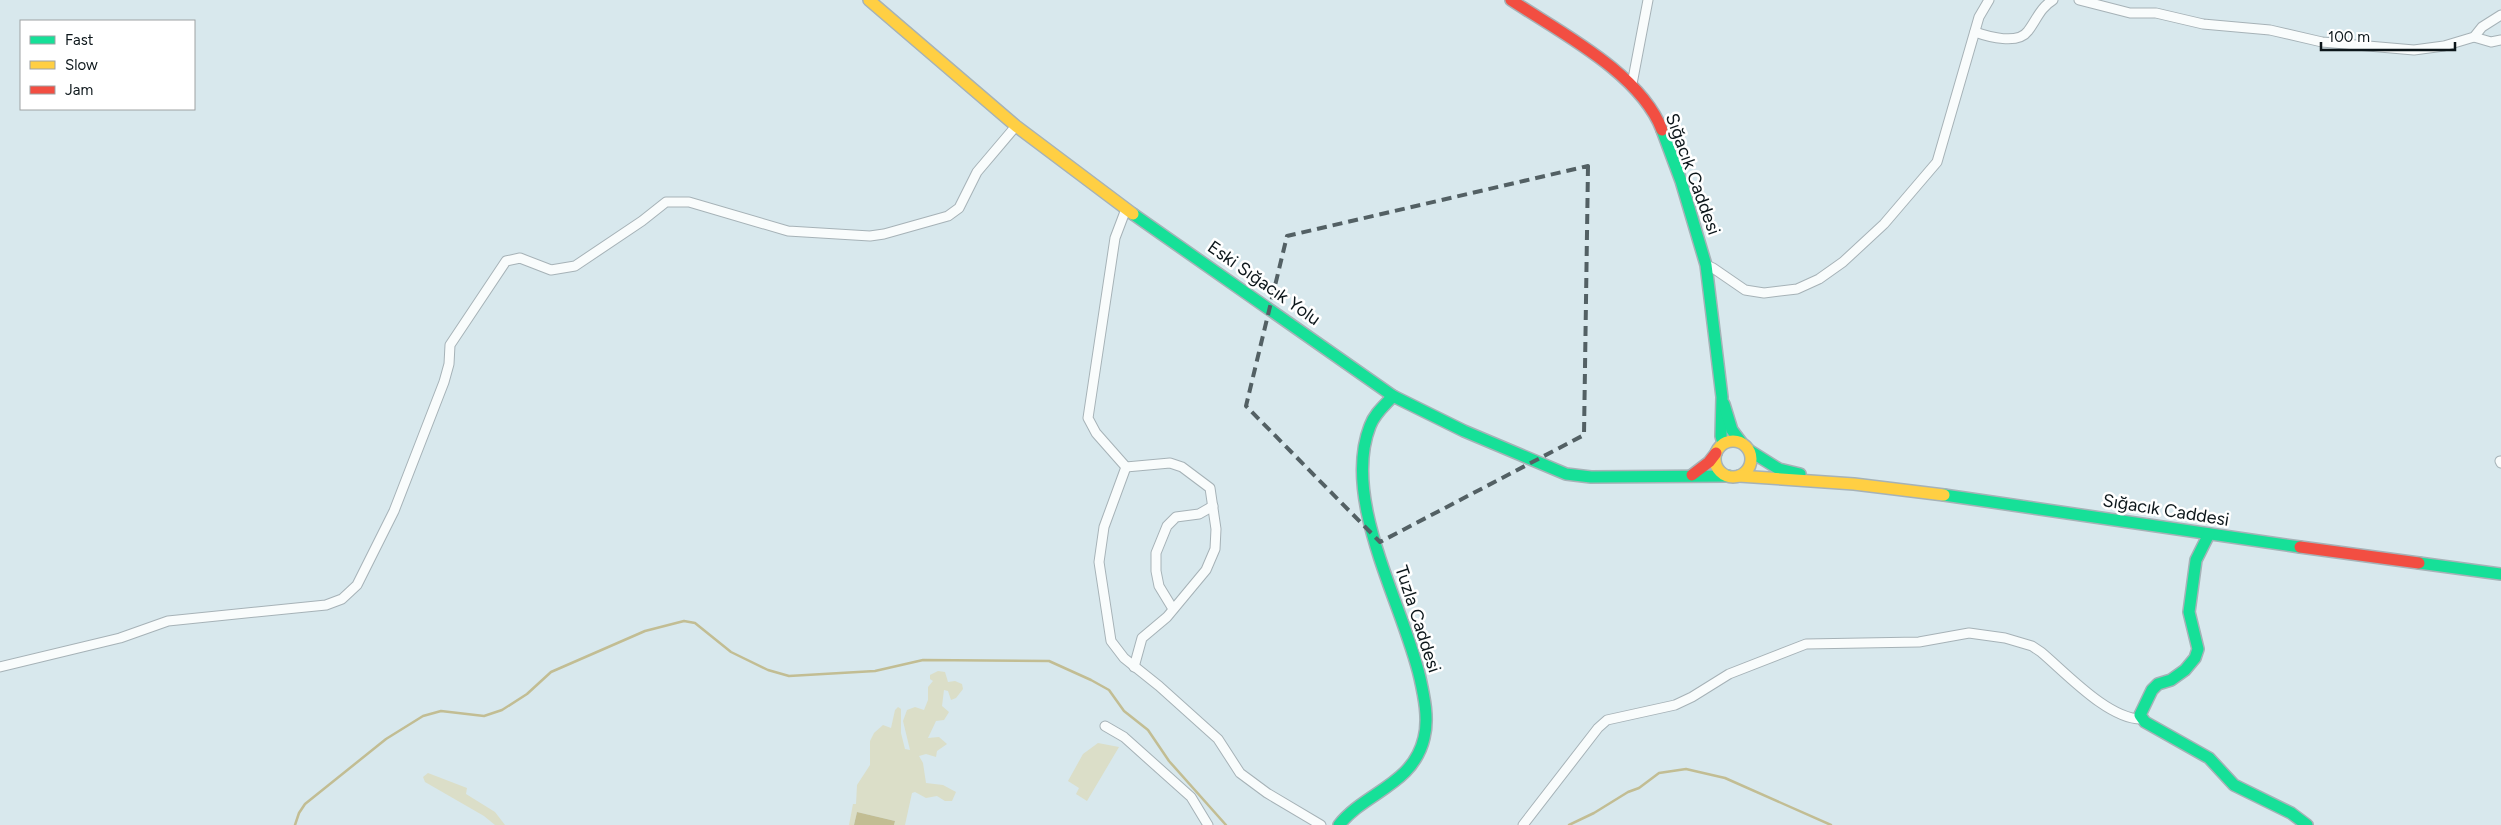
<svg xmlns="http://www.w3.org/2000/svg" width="2501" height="825" font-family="Figtree,sans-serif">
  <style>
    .green { fill: #dbdec8 }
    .water { fill: #c2bd93 }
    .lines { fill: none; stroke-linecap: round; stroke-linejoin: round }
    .stream { stroke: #c2bd93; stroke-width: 2.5 }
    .street-casing { stroke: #a6b2b7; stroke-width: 11 }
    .fast-casing { stroke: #a6b2b7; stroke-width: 14 }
    .slow-casing { stroke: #a6b2b7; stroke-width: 14 }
    .jam-casing { stroke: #a6b2b7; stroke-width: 14 }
    .street { stroke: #f9fcfc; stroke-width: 9 }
    .fast { stroke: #16e098; stroke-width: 11 }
    .slow { stroke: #ffcf43; stroke-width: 11 }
    .jam { stroke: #f24e42; stroke-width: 11 }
    .marked { fill: none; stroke: #536064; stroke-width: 4; stroke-dasharray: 10 6; stroke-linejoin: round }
    .labels { text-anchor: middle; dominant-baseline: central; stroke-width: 5; stroke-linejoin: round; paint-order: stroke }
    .street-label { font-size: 18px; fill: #0c161a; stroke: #fff }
  </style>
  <rect width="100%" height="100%" fill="#d8e8ed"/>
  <!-- green -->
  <g class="green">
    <polygon points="938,671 945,672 948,682 955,681 962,684 963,689 956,698 951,700 948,691 944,690 942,706 949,712 944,720 936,721 928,738 939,737 947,744 937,751 936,757 926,754 919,756 923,763 926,783 943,785 956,792 952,801 945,801 937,796 926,798 915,792 912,793 905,825 894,825 895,821 857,812 854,825 849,825 853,804 856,804 857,785 870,765 870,741 874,733 883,725 891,728 895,710 898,707 901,709 901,733 905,749 910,750 903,721 907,710 915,707 924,710 928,700 928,687 933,681 930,679 930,675"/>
    <polygon points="1098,743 1119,747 1087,801 1076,794 1079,788 1068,781 1083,754"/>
    <polygon points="428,773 467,788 466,794 495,812 505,825 495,825 484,816 425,782 423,777"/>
  </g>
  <!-- water -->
  <polygon class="water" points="857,812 895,821 894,825 854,825"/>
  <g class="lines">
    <!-- stream -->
    <g class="stream">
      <polyline points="295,825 299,813 305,804 386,739 423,716 441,711 484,716 502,710 527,694 551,672 645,631 684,621 695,623 731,652 768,670 789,676 875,671 923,660 1049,661 1091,680 1109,690 1124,711 1148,730 1169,761 1226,825"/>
      <polyline points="1569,825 1594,813 1628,792 1639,788 1659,773 1686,769 1725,778 1831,825"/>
    </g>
    <!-- street casing -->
    <g class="street-casing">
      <g id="street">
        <polyline points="2079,0 2130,13 2156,13 2203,24 2270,30 2322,42 2414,50 2444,46 2474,37 2482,27 2501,15"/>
        <path d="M1975,32c14,5 43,13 53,-1 9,-12 12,-23 25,-31"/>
        <polyline points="2474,37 2491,42 2501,40"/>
        <polyline points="1632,84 1648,0"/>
        <polyline points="1126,209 1115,238 1088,418 1096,433 1126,467 1104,527 1099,562 1111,641 1124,658 1159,686 1218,739 1240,773 1267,793 1321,825"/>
        <polyline points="1706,265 1713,268 1745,290 1764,293 1797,289 1819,279 1843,262 1884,224 1937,162 1979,17 1989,0"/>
        <polyline points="2500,461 2501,463"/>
        <polyline points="1126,467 1170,463 1182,467 1210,488 1216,529 1215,549 1206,570 1167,617 1142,638 1134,667"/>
        <polyline points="1173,609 1159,586 1156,571 1156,553 1167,526 1176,517 1199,514 1213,506"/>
        <polyline points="0,667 120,638 168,621 326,605 342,599 357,585 394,511 444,382 449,364 450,345 506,261 520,258 551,270 575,266 642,221 666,202 689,202 788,231 870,236 884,234 948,216 959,208 977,172 1016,126"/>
        <polyline points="1105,726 1124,737 1191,797 1208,825"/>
        <path d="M1523,825l75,-97 9,-8 68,-15 17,-8 37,-23 77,-30 113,-2 50,-9 36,5 27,8 9,6c25,21 68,68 101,67"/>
      </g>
    </g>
    <!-- fast casing -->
    <g class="fast-casing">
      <g id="fast">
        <polyline points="1662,130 1681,181 1706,265 1722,397 1721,436 1723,443"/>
        <polyline points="1133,214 1393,396 1464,431 1566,474 1591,477 1728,476"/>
        <polyline points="1724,404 1732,430 1741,442"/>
        <polyline points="1750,451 1779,469 1800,474"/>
        <polyline points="1944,495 2300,547"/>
        <polyline points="2209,534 2196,560 2189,612 2198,649 2195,658 2185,670 2171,680 2158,684 2152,690 2140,715 2145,722 2209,758 2234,785 2291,813 2307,825"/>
        <polyline points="2419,563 2501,574"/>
        <path d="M1339,825c26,-33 74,-40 85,-87 5,-19 0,-42 -4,-60 -17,-74 -79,-178 -50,-252 4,-12 15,-21 23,-30"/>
      </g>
    </g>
    <!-- slow casing -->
    <g class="slow-casing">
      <g id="slow">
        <polyline points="869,0 1016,126 1133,214"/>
        <circle cx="1733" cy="459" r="18"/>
        <polyline points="1739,476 1854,484 1944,495"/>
      </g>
    </g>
    <!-- jam casing -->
    <g class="jam-casing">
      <g id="jam">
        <path d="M1511,0c50,33 129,73 151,130"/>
        <polyline points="1692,475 1709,462 1716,453"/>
        <polyline points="2300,547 2419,563"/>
      </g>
    </g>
    <!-- street -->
    <use href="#street" class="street"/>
    <!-- fast -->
    <use href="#fast" class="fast"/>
    <!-- slow -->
    <use href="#slow" class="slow"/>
    <!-- jam -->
    <use href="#jam" class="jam"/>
  </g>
  <!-- marked area -->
  <path class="marked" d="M1588,166l-4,269 -204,107 -134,-136 41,-170z"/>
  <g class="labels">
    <!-- street labels -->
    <g class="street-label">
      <text transform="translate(1693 174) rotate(70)">Sığacık Caddesi</text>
      <text transform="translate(1264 283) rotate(35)">Eski Sığacık Yolu</text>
      <text transform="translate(2166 510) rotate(9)">Sığacık Caddesi</text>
      <text transform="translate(1418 619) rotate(72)">Tuzla Caddesi</text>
    </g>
  </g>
  <!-- legend -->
  <rect x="20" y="20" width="175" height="90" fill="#ffffff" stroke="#9ea2a3"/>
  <rect x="30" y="36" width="25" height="8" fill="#16e098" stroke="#9ea2a3"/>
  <text x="65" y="45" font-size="15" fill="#0c161a">Fast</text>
  <rect x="30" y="61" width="25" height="8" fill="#ffcf43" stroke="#9ea2a3"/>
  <text x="65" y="70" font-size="15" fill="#0c161a">Slow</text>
  <rect x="30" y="86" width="25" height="8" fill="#f24e42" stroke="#9ea2a3"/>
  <text x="65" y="95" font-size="15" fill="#0c161a">Jam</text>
  <!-- scale -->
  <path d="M2321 42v8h134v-8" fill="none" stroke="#0c161a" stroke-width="2.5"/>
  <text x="2328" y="42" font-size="15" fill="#0c161a" stroke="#ffffff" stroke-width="4" paint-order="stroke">100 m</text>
</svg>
